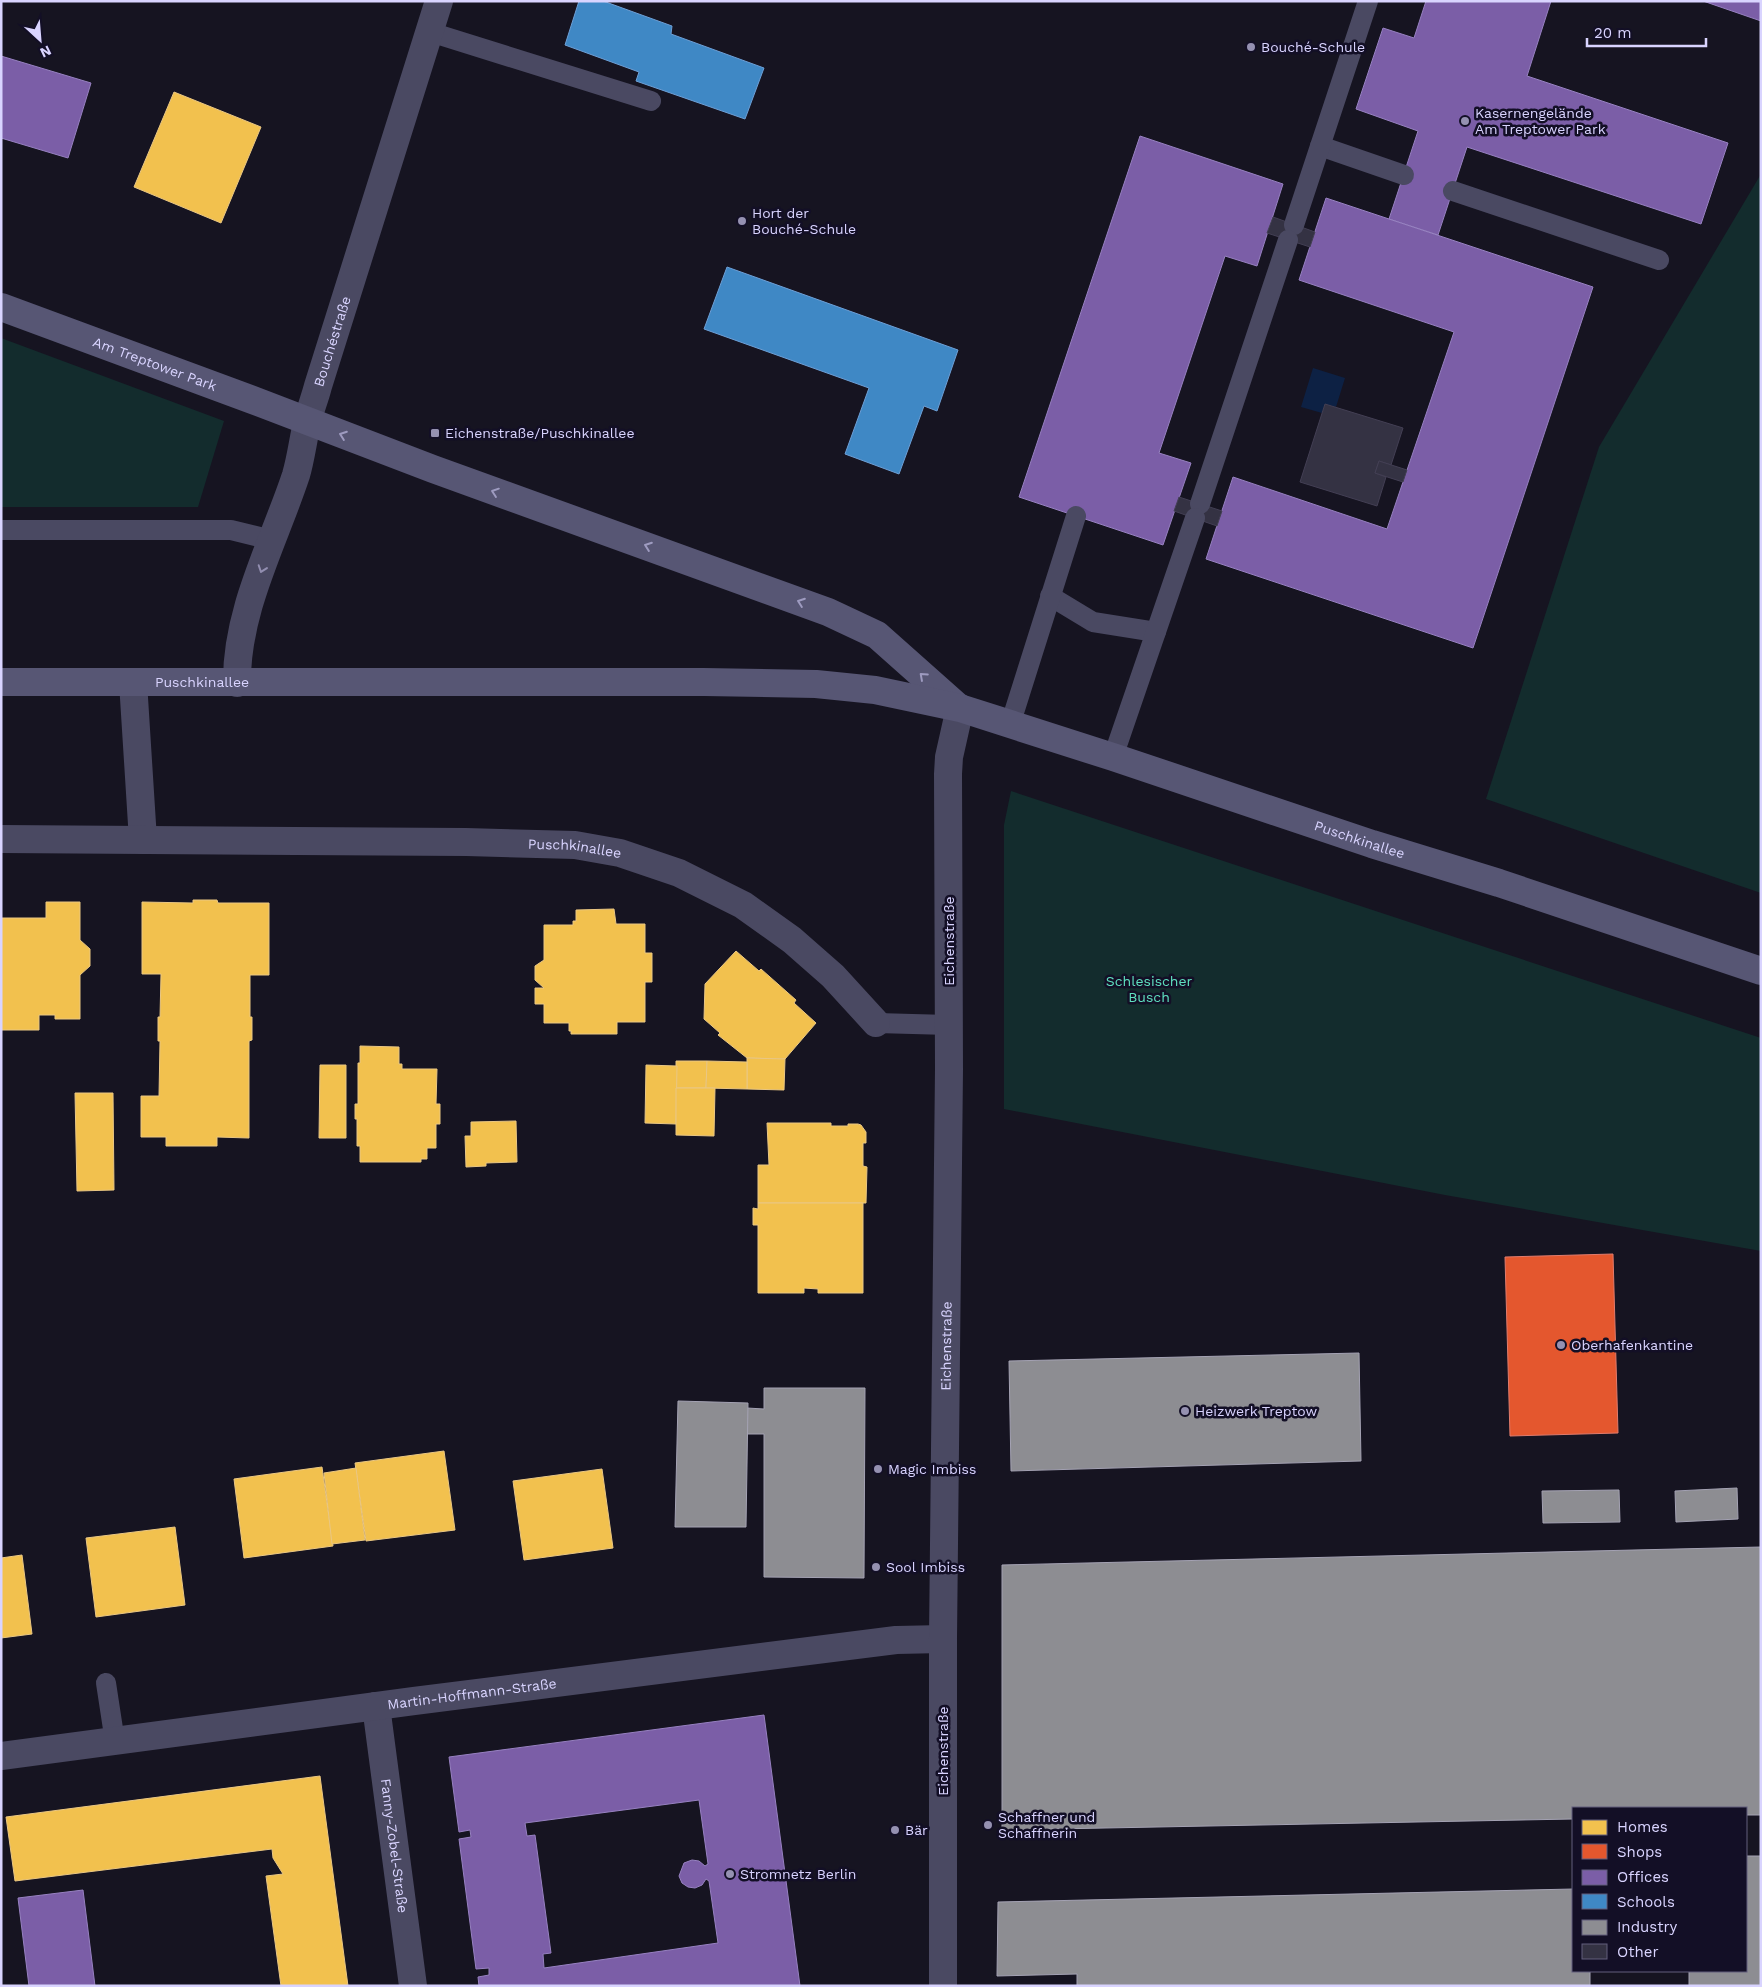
<svg xmlns="http://www.w3.org/2000/svg" width="1762" height="1987" font-family="'Work Sans',sans-serif">
  <style>
    .green { fill: #132c2d }
    .water { fill: #0d2144 }
    .homes { fill: #f2c14e; stroke: #eac783 }
    .shops { fill: #e4572e; stroke: #e17c6d }
    .offices { fill: #7b5ea7; stroke: #9781c1; fill-rule: evenodd }
    .schools { fill: #3f88c5; stroke: #6d9fd6 }
    .industry { fill: #8d8d92; stroke: #a4a2b3 }
    .building { fill: #343243; stroke: #433f54 }
    .lines { fill: none; stroke-linecap: round; stroke-linejoin: round }
    .service { stroke: #4a4962; stroke-width: 20 }
    .minor { stroke: #4a4962; stroke-width: 28 }
    .secondary { stroke: #575674; stroke-width: 28 }
    .oneway { stroke: #9e9bc0 }
    .oneway2 { stroke: #928eb0 }
    .poi-dot { fill: #9591b1; stroke: #130f26; stroke-width: 2 }
    .labels { text-anchor: middle; dominant-baseline: central; stroke-width: 5; stroke-linejoin: round; paint-order: stroke }
    .poi-label { font-size: 14px; fill: #d9d4ff; stroke: #130f26; text-anchor: start }
    .street-label { font-size: 14px; fill: #d9d4ff; stroke: #130f26 }
    .park-label { font-size: 14px; fill: #5fe0c0; stroke: #130f26 }
  </style>
  <rect width="100%" height="100%" fill="#161421"/>
  <!-- green -->
  <g class="green">
    <polygon points="1761,174 1761,893 1486,799 1599,447"/>
    <polygon points="1,338 224,421 198,507 1,507"/>
    <polygon points="1011,791 1761,1038 1761,1251 1445,1195 1004,1109 1004,825"/>
  </g>
  <!-- water -->
  <polygon class="water" points="1313,368 1345,378 1336,407 1325,404 1322,413 1301,407"/>
  <!-- homes -->
  <g class="homes">
    <polygon points="174,92 261,127 221,223 134,187"/>
    <polygon points="193,900 217,900 218,903 269,903 269,975 250,975 250,1017 252,1017 252,1040 249,1041 249,1138 217,1137 217,1146 166,1146 166,1137 141,1137 141,1096 159,1096 160,1041 158,1041 158,1017 160,1017 161,974 142,974 142,902 193,903"/>
    <polygon points="46,902 80,902 80,940 90,949 90,966 80,975 80,1019 55,1019 55,1015 39,1015 39,1030 1,1030 1,918 46,918"/>
    <polygon points="614,909 616,924 645,924 645,953 652,953 652,982 645,982 645,1022 617,1022 617,1034 571,1034 571,1031 569,1031 569,1023 544,1023 544,1004 535,1004 535,988 544,988 535,980 535,966 544,960 544,925 573,925 573,921 576,921 576,910"/>
    <polygon points="736,951 759,971 761,969 796,1000 794,1003 816,1023 785,1059 747,1058 718,1035 720,1033 704,1019 705,984"/>
    <polygon points="360,1046 399,1047 399,1064 402,1064 402,1069 437,1069 436,1104 440,1104 440,1124 436,1124 436,1148 427,1148 427,1159 421,1159 421,1162 360,1162 360,1146 357,1146 357,1119 355,1119 355,1104 358,1104 358,1063 360,1063"/>
    <polygon points="747,1058 785,1059 784,1090 747,1089"/>
    <polygon points="676,1061 707,1061 706,1088 676,1088"/>
    <polygon points="707,1061 747,1062 747,1089 706,1088"/>
    <polygon points="320,1065 346,1065 346,1138 319,1138"/>
    <polygon points="646,1065 677,1066 676,1124 645,1123"/>
    <polygon points="676,1088 715,1088 714,1136 676,1135"/>
    <polygon points="75,1093 113,1093 114,1190 77,1191"/>
    <polygon points="516,1121 517,1162 486,1163 486,1166 466,1167 465,1136 471,1136 471,1122"/>
    <polygon points="767,1123 831,1123 831,1126 848,1126 848,1124 858,1124 861,1125 866,1132 866,1143 863,1143 863,1166 867,1167 866,1203 758,1203 758,1165 769,1165"/>
    <polygon points="758,1203 863,1203 863,1293 818,1293 818,1289 804,1288 804,1293 758,1293 758,1225 753,1225 753,1208 758,1209"/>
    <polygon points="444,1451 455,1530 366,1541 355,1463"/>
    <polygon points="322,1467 333,1546 244,1558 234,1479"/>
    <polygon points="356,1468 365,1540 332,1544 324,1473"/>
    <polygon points="602,1469 613,1548 524,1560 513,1481"/>
    <polygon points="175,1527 185,1605 96,1617 86,1538"/>
    <polygon points="22,1555 32,1634 1,1638 1,1558"/>
    <polygon points="320,1776 348,1986 281,1986 266,1876 283,1874 273,1858 272,1849 15,1881 6,1817"/>
  </g>
  <!-- shops -->
  <polygon class="shops" points="1613,1254 1618,1433 1510,1436 1505,1257"/>
  <!-- offices -->
  <g class="offices">
    <polygon points="1426,1 1551,1 1527,76 1728,143 1701,224 1467,147 1438,235 1389,219 1418,131 1356,109 1383,28 1414,38"/>
    <polygon points="1703,1 1761,1 1761,21"/>
    <polygon points="1,56 91,83 68,158 1,138"/>
    <polygon points="1140,136 1283,184 1257,266 1225,256 1159,453 1191,463 1163,545 1019,497"/>
    <polygon points="1326,198 1593,287 1473,648 1206,559 1233,477 1387,529 1454,332 1299,280"/>
    <path d="M764,1715l36,271h-321l-1,-9 11,-2v-7l-13,1 -17,-130 12,-2 -1,-7 -11,2 -10,-75zM699,1800l9,64 -3,2 -6,-5 -7,-1 -8,3 -5,13 3,7 6,4 7,1 7,-3 4,-6 3,2 9,62 -174,25 -1,-14 8,-1 -16,-118 -8,1 -2,-13z"/>
    <polygon points="83,1890 95,1986 29,1986 18,1898"/>
  </g>
  <!-- schools -->
  <g class="schools">
    <polygon points="579,1 603,1 672,26 671,34 764,68 745,119 636,81 639,72 565,45"/>
    <polygon points="727,267 958,350 937,411 924,406 899,474 845,454 869,388 704,329"/>
  </g>
  <!-- industry -->
  <g class="industry">
    <polygon points="1359,1353 1361,1461 1011,1471 1009,1361"/>
    <polygon points="764,1388 865,1388 864,1578 764,1577 764,1434 747,1434 747,1408 764,1409"/>
    <polygon points="678,1401 748,1403 746,1527 675,1527"/>
    <polygon points="1737,1488 1738,1519 1676,1522 1675,1491"/>
    <polygon points="1619,1490 1620,1522 1543,1523 1542,1491"/>
    <polygon points="1761,1547 1761,1815 1746,1815 1746,1808 1573,1808 1573,1819 1002,1830 1002,1565"/>
    <polygon points="1746,1856 1761,1856 1761,1986 1689,1986 1689,1971 1746,1971"/>
    <polygon points="1573,1889 1573,1971 1590,1971 1590,1986 1077,1986 1077,1974 997,1976 998,1902"/>
  </g>
  <!-- building -->
  <g class="building">
    <polygon points="1273,217 1315,232 1310,247 1267,233"/>
    <polygon points="1325,404 1403,428 1391,465 1379,461 1375,473 1386,477 1377,506 1300,482"/>
    <polygon points="1379,461 1407,470 1403,482 1375,473"/>
    <polygon points="1179,497 1222,511 1217,526 1174,511"/>
  </g>
  <g class="lines">
    <!-- service -->
    <g class="service">
      <polyline points="430,32 651,101"/>
      <polyline points="1320,146 1404,175"/>
      <polyline points="1453,191 1659,260"/>
      <polyline points="1294,225 1368,1"/>
      <polyline points="1200,504 1288,240"/>
      <polyline points="1,530 231,530 272,540"/>
      <polyline points="1050,596 1093,622 1156,632"/>
      <polyline points="1010,725 1076,516"/>
      <polyline points="1113,757 1195,518"/>
      <polyline points="876,1023 949,1025"/>
      <polyline points="106,1683 115,1742"/>
    </g>
    <!-- minor -->
    <g class="minor">
      <polyline points="133,682 143,840"/>
      <path id="s1" d="M237,683c-1,-73 37,-141 59,-208 5,-17 7,-35 11,-52 3,-13 8,-25 11,-37l121,-385"/>
      <path id="s2" d="M1,839l465,3 109,3 45,8 59,20 64,32 49,35 41,36 43,47"/>
      <path id="s3" d="M376,1706l37,280"/>
      <path id="s4" d="M1,1756l413,-55 482,-61 47,-1"/>
      <path id="s5" d="M943,1986v-347l6,-570 -1,-295 1,-17 11,-49"/>
    </g>
    <!-- secondary -->
    <g class="secondary">
      <path id="s6" d="M1,307l249,92 183,70 395,143 49,23 81,72"/>
      <path id="s7" d="M1,682h703l112,2 59,6 85,18 153,49 259,87 127,39 262,88"/>
    </g>
  </g>
  <!-- one-way arrows -->
  <defs><path id="oneway-chevron" d="M-2-3.5L2.5 0L-2 3.5" fill="none" stroke-width="1.6" stroke-linecap="round" stroke-linejoin="round" transform="scale(1.25)"/></defs>
  <g class="oneway">
    <use href="#oneway-chevron" transform="translate(343 435) rotate(-160)"/>
    <use href="#oneway-chevron" transform="translate(495 492) rotate(-161)"/>
    <use href="#oneway-chevron" transform="translate(648 546) rotate(-160)"/>
    <use href="#oneway-chevron" transform="translate(801 602) rotate(-160)"/>
    <use href="#oneway-chevron" transform="translate(923 676) rotate(-138)"/>
  </g>
  <use class="oneway2" href="#oneway-chevron" transform="translate(262 569) rotate(109)"/>
  <!-- markers -->
  <g class="poi-dot">
    <circle cx="1251" cy="47" r="5"/>
    <circle cx="1465" cy="121" r="5"/>
    <circle cx="742" cy="221" r="5"/>
    <rect x="430" y="428" width="10" height="10" rx="2.5"/>
    <circle cx="1561" cy="1345" r="5"/>
    <circle cx="1185" cy="1411" r="5"/>
    <circle cx="878" cy="1469" r="5"/>
    <circle cx="876" cy="1567" r="5"/>
    <circle cx="988" cy="1825" r="5"/>
    <circle cx="895" cy="1830" r="5"/>
    <circle cx="730" cy="1874" r="5"/>
  </g>
  <g class="labels">
    <!-- poi labels -->
    <g class="poi-label">
      <text x="1261" y="47">Bouché-Schule</text>
      <text x="1475" y="113">Kasernengelände<tspan x="1475" dy="16">Am Treptower Park</tspan></text>
      <text x="752" y="213">Hort der<tspan x="752" dy="16">Bouché-Schule</tspan></text>
      <text x="445" y="433">Eichenstraße/Puschkinallee</text>
      <text x="1571" y="1345">Oberhafenkantine</text>
      <text x="1195" y="1411">Heizwerk Treptow</text>
      <text x="888" y="1469">Magic Imbiss</text>
      <text x="886" y="1567">Sool Imbiss</text>
      <text x="998" y="1817">Schaffner und<tspan x="998" dy="16">Schaffnerin</tspan></text>
      <text x="905" y="1830">Bär</text>
      <text x="740" y="1874">Stromnetz Berlin</text>
    </g>
    <!-- street labels -->
    <g class="street-label">
      <text stroke="none"><textPath href="#s1" startOffset="356">Bouchéstraße</textPath></text>
      <text stroke="none"><textPath href="#s6" startOffset="164">Am Treptower Park</textPath></text>
      <text stroke="none"><textPath href="#s7" startOffset="201">Puschkinallee</textPath></text>
      <text stroke="none"><textPath href="#s7" startOffset="1382">Puschkinallee</textPath></text>
      <text stroke="none"><textPath href="#s2" startOffset="574">Puschkinallee</textPath></text>
      <text transform="translate(949 941) rotate(-90)">Eichenstraße</text>
      <text stroke="none"><textPath href="#s5" startOffset="640">Eichenstraße</textPath></text>
      <text stroke="none"><textPath href="#s4" startOffset="475">Martin-Hoffmann-Straße</textPath></text>
      <text transform="translate(943 1751) rotate(-90)">Eichenstraße</text>
      <text stroke="none"><textPath href="#s3" startOffset="141">Fanny-Zobel-Straße</textPath></text>
    </g>
    <!-- park labels -->
    <g class="park-label">
      <text x="1149" y="981">Schlesischer<tspan x="1149" dy="16">Busch</tspan></text>
    </g>
  </g>
  <!-- border -->
  <rect width="1762" height="1987" fill="none" stroke="#d9d4ff" stroke-width="5"/>
  <!-- legend -->
  <rect x="1572" y="1807" width="175" height="165" fill="#130f26" stroke="#625e7d"/>
  <rect x="1582" y="1820" width="25" height="15" fill="#f2c14e" stroke="#625e7d"/>
  <text x="1617" y="1832" font-size="15" fill="#d9d4ff">Homes</text>
  <rect x="1582" y="1844" width="25" height="15" fill="#e4572e" stroke="#625e7d"/>
  <text x="1617" y="1857" font-size="15" fill="#d9d4ff">Shops</text>
  <rect x="1582" y="1870" width="25" height="15" fill="#7b5ea7" stroke="#625e7d"/>
  <text x="1617" y="1882" font-size="15" fill="#d9d4ff">Offices</text>
  <rect x="1582" y="1894" width="25" height="15" fill="#3f88c5" stroke="#625e7d"/>
  <text x="1617" y="1907" font-size="15" fill="#d9d4ff">Schools</text>
  <rect x="1582" y="1920" width="25" height="15" fill="#8d8d92" stroke="#625e7d"/>
  <text x="1617" y="1932" font-size="15" fill="#d9d4ff">Industry</text>
  <rect x="1582" y="1944" width="25" height="15" fill="#343243" stroke="#625e7d"/>
  <text x="1617" y="1957" font-size="15" fill="#d9d4ff">Other</text>
  <!-- north arrow -->
  <g transform="translate(40 40) rotate(154)" stroke="#130f26" stroke-width="4" paint-order="stroke">
  <path d="M0-4L9 19L0 12L-9 19Z" fill="#d9d4ff"/>
  <text y="-8" font-size="14" font-weight="bold" text-anchor="middle" fill="#d9d4ff">N</text>
  </g>
  <!-- scale -->
  <path d="M1587 38v8h119v-8" fill="none" stroke="#d9d4ff" stroke-width="2.5"/>
  <text x="1594" y="38" font-size="15" fill="#d9d4ff" stroke="#130f26" stroke-width="4" paint-order="stroke">20 m</text>
</svg>
